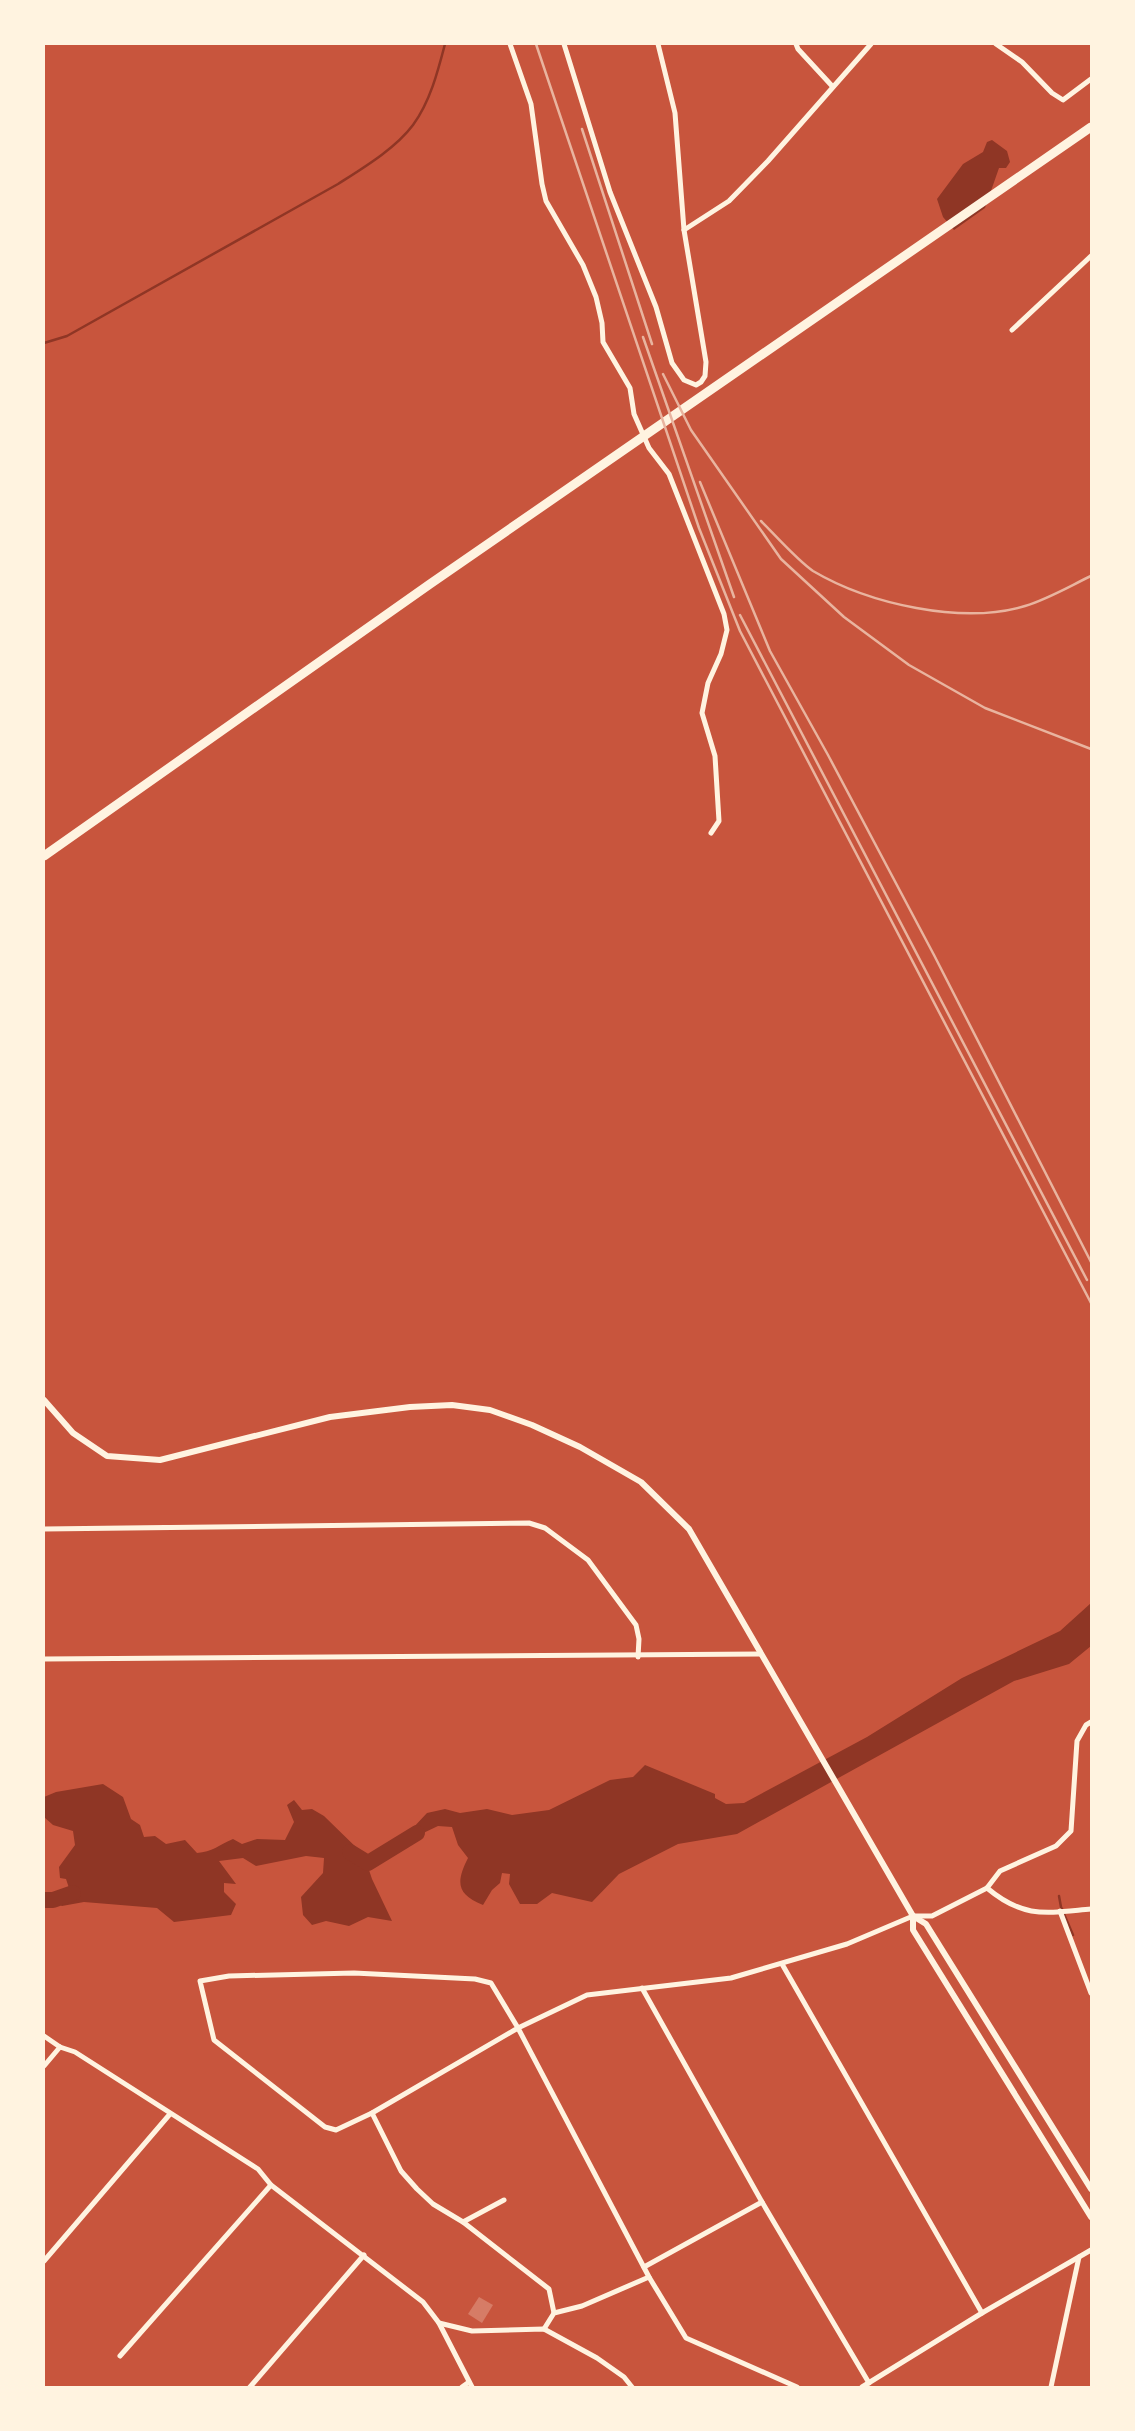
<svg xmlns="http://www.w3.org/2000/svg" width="1135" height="2431" font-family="'Exo 2',sans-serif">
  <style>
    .water { fill: #8f3625 }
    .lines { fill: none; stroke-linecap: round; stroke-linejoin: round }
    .stream { stroke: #8f3625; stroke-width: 2.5 }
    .river { stroke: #8f3625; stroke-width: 16 }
    .building { fill: #d67c66 }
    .minor { stroke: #fff3e0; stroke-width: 5 }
    .tertiary { stroke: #fff3e0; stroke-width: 6 }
    .trunk { stroke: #fff3e0; stroke-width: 9 }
    .rail { stroke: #e9b49f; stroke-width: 2.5 }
  </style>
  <rect width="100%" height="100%" fill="#c8553d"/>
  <!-- water -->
  <g class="water">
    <polygon points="992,140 1007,151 1010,162 1006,168 999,168 985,208 954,230 943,217 937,199 963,164 983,152 987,142"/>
    <path d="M1091,1603v43l-22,18 -55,17 -277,153 -59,10 -59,30 -27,28 -40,-9 -15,11h-17l-11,-20 1,-10 -8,-1 -2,10 -8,7 -9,15c-27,-11 -27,-23 -15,-47l-10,-13 -6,-18 -14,-1 -42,20 31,-33 18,-4 15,4 27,-4 25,6 37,-5 61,-30 23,-3 12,-12 70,29v4l11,6 18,-1 123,-66 95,-59 98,-47z"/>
    <path d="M103,1784l20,13 8,22 9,6 4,12 11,-1 11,8 19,-4 12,13c15,-1 22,-8 36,-14l9,5 15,-5 28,1 9,-18 -7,-17 7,-5 8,10 10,-1 12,7 40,39 8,24 20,42 -24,-4 -19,9 -23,-5 -14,4 -9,-10 -2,-18 22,-24 1,-15 -18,-2 -50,10 -13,-8 -24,3 17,23 -12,-1v9l12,12 -5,11 -57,7 -17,-14 -73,-6 -22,4 -9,-6 16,-12 -3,-9 -6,-1 -1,-11 16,-22 -2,-14 -20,-6 -9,-8v-20l12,-5z"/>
  </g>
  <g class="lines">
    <!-- stream -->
    <g class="stream">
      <path d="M44,343l23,-7 271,-152c25,-16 57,-35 75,-59 17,-23 25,-54 32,-81"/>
      <polyline points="1059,1896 1061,1907 1073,1935"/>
    </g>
    <!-- river -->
    <g class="river">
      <polyline points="350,1852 368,1863 417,1833"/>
      <polyline points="44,1900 53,1900 73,1893"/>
    </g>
  </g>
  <!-- building -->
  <polygon class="building" points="479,2297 493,2305 482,2323 468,2314"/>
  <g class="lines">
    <!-- minor -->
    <g class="minor">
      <polyline points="510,44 531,104 542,184 546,201 583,265 596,297 602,323 603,342 630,388 634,414 649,448 669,474 724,614 727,630 721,654 708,683 702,713 715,756 719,821 711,833"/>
      <polyline points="564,44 610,192 656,307 672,363 684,380 696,385 701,382 705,376 706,362 684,230 675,113 658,44"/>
      <polyline points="796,44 798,49 833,87"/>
      <polyline points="996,44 1022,62 1052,93 1063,100 1091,79"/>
      <polyline points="684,230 729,201 768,161 871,44"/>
      <polyline points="1012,330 1091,256"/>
      <polyline points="44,1529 529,1523 545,1528 588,1560 636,1625 639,1639 638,1657"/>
      <polyline points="44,1659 761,1654"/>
      <path d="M987,1888c37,31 59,25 104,21"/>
      <polyline points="1060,1911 1091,1993"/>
      <polyline points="782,1964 982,2313"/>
      <polyline points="642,1988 762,2202 869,2383"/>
      <polyline points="44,2036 60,2047 75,2052 258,2169 271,2185 423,2302 439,2323 472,2387"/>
      <polyline points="44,2066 60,2047"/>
      <polyline points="372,2113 401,2171 417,2189 433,2204 463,2222 549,2289 554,2313"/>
      <polyline points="463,2222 504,2200"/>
      <polyline points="44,2261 170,2114"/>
      <polyline points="644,2267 762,2202"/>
      <polyline points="439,2323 472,2331 544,2329 597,2358 624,2377 632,2387"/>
      <polyline points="544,2329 554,2313 582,2306 649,2277"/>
      <polyline points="120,2356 271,2185"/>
      <polyline points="250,2387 364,2255"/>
      <polyline points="462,2387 469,2382"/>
      <polyline points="797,2387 686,2338 649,2277 518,2028 491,1983 475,1979 354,1973 229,1976 200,1981 214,2040 325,2127 336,2130 372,2113 518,2028 587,1995 731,1978 847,1944 913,1916 932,1916 987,1888 1000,1871 1056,1846 1071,1831 1077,1741 1086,1725 1091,1722"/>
      <polyline points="862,2387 982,2313 1091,2250"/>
      <polyline points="1051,2387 1079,2257"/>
    </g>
    <!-- tertiary -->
    <g class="tertiary">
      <polyline points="44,1400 73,1433 107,1456 160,1460 330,1417 410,1407 452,1405 490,1410 532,1425 580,1447 641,1482 689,1529 913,1916 926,1924 1091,2189"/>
      <polyline points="913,1916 913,1930 1091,2217"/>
    </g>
    <!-- trunk -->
    <polyline class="trunk" points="44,856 430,584 1091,127"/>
    <!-- rail -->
    <g class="rail">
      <polyline points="536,44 699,528 740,631 1091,1303"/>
      <polyline points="582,129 652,344"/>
      <polyline points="643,337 734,597"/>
      <polyline points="663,374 691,430 781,559 844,617 909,665 985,708 1091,749"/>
      <polyline points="700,482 770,651 828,755 934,955 1091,1262"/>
      <path d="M761,521c13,13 37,40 52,50 56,33 149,54 212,35 23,-7 45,-20 66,-30"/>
      <polyline points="740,615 1087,1280"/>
    </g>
  </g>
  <!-- border -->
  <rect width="1135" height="2431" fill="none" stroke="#fff3e0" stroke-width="90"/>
</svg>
